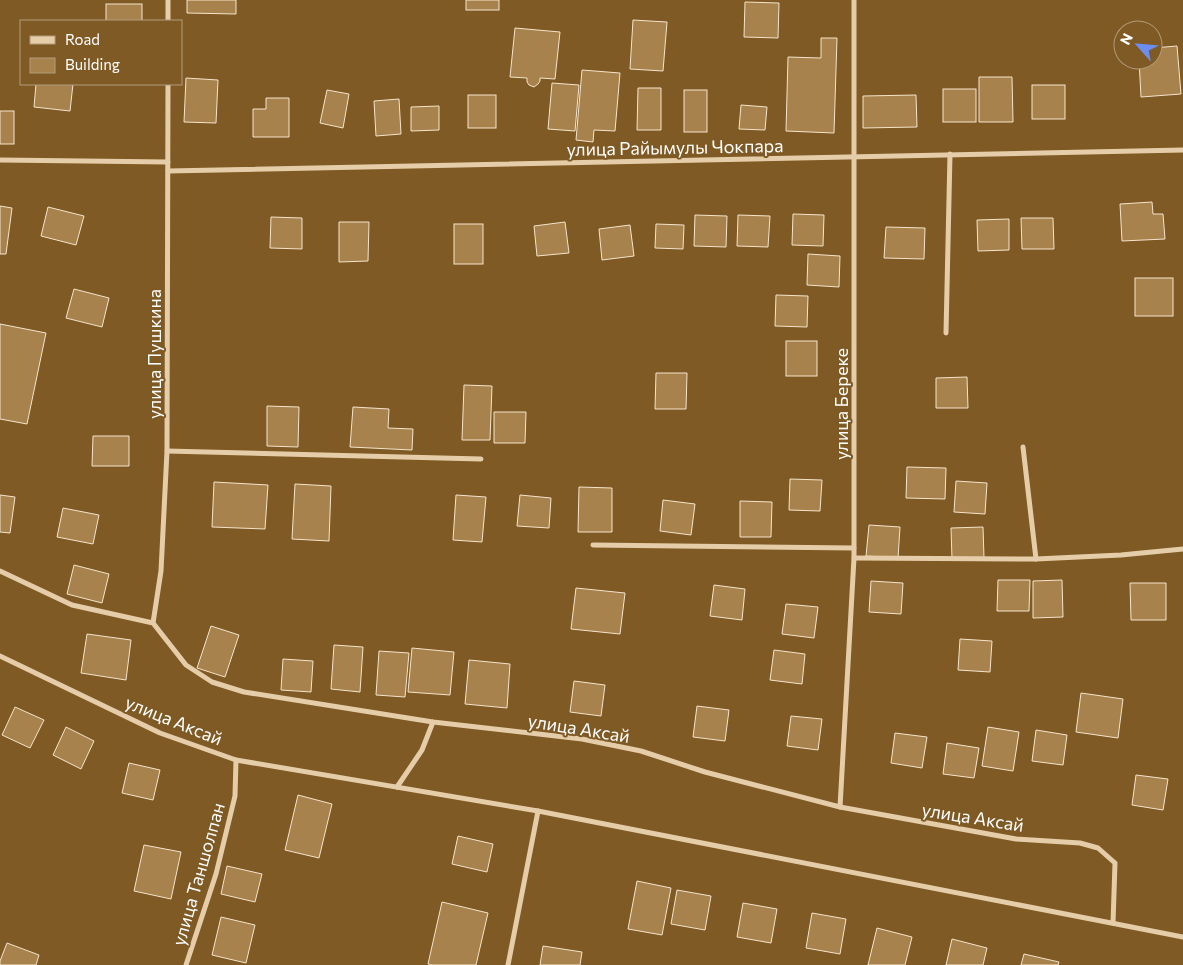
<svg xmlns="http://www.w3.org/2000/svg" width="1183" height="965" font-family="Commissioner,sans-serif">
  <style>
    .building { fill: #a7824c; stroke: #f5e4cc }
    .lines { fill: none; stroke-linecap: round; stroke-linejoin: round }
    .street { stroke: #e6cda9; stroke-width: 5 }
    .labels { text-anchor: middle; dominant-baseline: central; stroke-width: 4; stroke-linejoin: round; paint-order: stroke }
    .street-label { font-size: 18px; fill: #fff; stroke: #7f5a24 }
  </style>
  <rect width="100%" height="100%" fill="#7f5a24"/>
  <!-- building -->
  <g class="building">
    <polygon points="187,0 236,0 236,14 187,13"/>
    <rect x="466" y="0" width="33" height="10"/>
    <polygon points="745,2 779,3 778,38 744,37"/>
    <rect x="106" y="4" width="36" height="17"/>
    <polygon points="633,20 667,22 663,71 630,69"/>
    <polygon points="515,28 560,32 555,79 540,78 540,81 538,84 534,87 529,85 527,82 527,78 510,77"/>
    <polygon points="821,38 837,38 834,133 786,131 788,57 821,58"/>
    <polygon points="1177,46 1181,94 1141,97 1139,60 1153,60 1153,48"/>
    <polygon points="582,70 620,73 615,131 594,130 593,142 576,140"/>
    <polygon points="979,77 1012,77 1013,122 979,122"/>
    <polygon points="186,78 218,80 216,123 184,122"/>
    <polygon points="552,83 579,85 575,131 548,129"/>
    <polygon points="36,84 73,84 70,111 34,107"/>
    <rect x="1032" y="85" width="33" height="34"/>
    <polygon points="638,88 661,88 661,130 637,130"/>
    <rect x="943" y="89" width="33" height="33"/>
    <polygon points="327,90 349,94 343,128 320,123"/>
    <rect x="684" y="90" width="23" height="42"/>
    <rect x="468" y="95" width="28" height="33"/>
    <polygon points="916,95 917,127 863,128 863,96"/>
    <polygon points="266,98 289,98 289,137 253,137 253,109 266,109"/>
    <polygon points="399,99 401,134 376,136 374,101"/>
    <polygon points="741,105 767,107 765,130 739,129"/>
    <polygon points="439,106 439,130 411,131 411,107"/>
    <rect x="0" y="111" width="14" height="33"/>
    <polygon points="1152,202 1153,214 1163,214 1165,239 1122,241 1120,204"/>
    <polygon points="0,206 12,208 6,254 0,254"/>
    <polygon points="48,207 84,216 76,245 41,236"/>
    <polygon points="793,214 824,215 823,246 792,245"/>
    <polygon points="695,215 727,216 726,247 694,246"/>
    <polygon points="738,215 770,216 768,247 737,246"/>
    <polygon points="271,217 302,218 302,249 270,248"/>
    <polygon points="1021,218 1053,218 1054,249 1022,249"/>
    <polygon points="1009,219 1009,250 978,251 977,220"/>
    <polygon points="339,222 369,222 368,261 339,262"/>
    <polygon points="565,222 569,253 537,256 534,226"/>
    <rect x="454" y="224" width="29" height="40"/>
    <polygon points="656,224 684,225 683,249 655,248"/>
    <polygon points="630,225 634,256 602,260 599,229"/>
    <polygon points="886,227 925,228 924,259 884,258"/>
    <polygon points="808,254 840,256 839,287 807,285"/>
    <rect x="1135" y="278" width="38" height="38"/>
    <polygon points="74,289 109,298 102,327 66,318"/>
    <polygon points="776,295 808,296 807,327 775,326"/>
    <polygon points="0,324 46,333 27,424 0,419"/>
    <rect x="786" y="341" width="31" height="35"/>
    <polygon points="656,373 687,373 686,409 655,409"/>
    <polygon points="967,377 968,408 936,408 936,378"/>
    <polygon points="464,385 492,386 490,440 462,440"/>
    <polygon points="267,406 299,407 298,447 267,446"/>
    <polygon points="353,407 389,409 388,428 413,429 412,450 350,447"/>
    <polygon points="494,412 526,412 525,443 494,443"/>
    <polygon points="93,436 129,436 129,466 92,466"/>
    <polygon points="907,467 946,468 945,499 906,498"/>
    <polygon points="790,479 822,480 820,511 789,510"/>
    <polygon points="956,481 987,483 985,514 954,512"/>
    <polygon points="214,482 268,485 265,529 212,527"/>
    <polygon points="295,484 331,486 329,541 292,539"/>
    <polygon points="579,487 612,488 612,532 578,532"/>
    <polygon points="0,495 15,497 10,533 0,532"/>
    <polygon points="456,495 486,497 482,542 453,540"/>
    <polygon points="520,495 551,498 549,528 517,526"/>
    <polygon points="663,500 695,504 691,535 660,531"/>
    <polygon points="740,501 772,502 771,537 740,537"/>
    <polygon points="63,508 99,515 93,544 57,537"/>
    <polygon points="869,525 900,527 898,558 866,556"/>
    <polygon points="983,527 984,558 952,559 951,528"/>
    <polygon points="74,565 109,574 102,603 67,594"/>
    <polygon points="998,580 1030,580 1029,611 997,611"/>
    <polygon points="1062,580 1063,617 1033,618 1033,581"/>
    <polygon points="871,581 903,583 901,614 869,612"/>
    <polygon points="1130,583 1166,583 1166,620 1131,620"/>
    <polygon points="714,585 745,589 742,620 710,616"/>
    <polygon points="576,588 625,593 620,634 571,629"/>
    <polygon points="786,604 818,607 814,638 782,634"/>
    <polygon points="211,626 239,635 225,677 197,668"/>
    <polygon points="87,634 131,640 126,680 81,673"/>
    <polygon points="960,639 992,641 990,672 958,670"/>
    <polygon points="334,645 363,647 360,692 331,689"/>
    <polygon points="412,648 454,652 450,695 408,692"/>
    <polygon points="774,650 805,654 802,684 770,680"/>
    <polygon points="379,651 409,653 405,697 376,695"/>
    <polygon points="283,659 313,661 311,692 281,690"/>
    <polygon points="469,660 510,664 507,708 465,704"/>
    <polygon points="574,681 605,685 601,716 570,712"/>
    <polygon points="1081,693 1123,699 1118,738 1076,732"/>
    <polygon points="697,706 729,710 725,741 693,737"/>
    <polygon points="15,707 44,720 30,748 2,735"/>
    <polygon points="791,716 822,719 818,750 787,746"/>
    <polygon points="66,727 94,741 81,769 53,755"/>
    <polygon points="988,727 1019,732 1013,771 982,766"/>
    <polygon points="1036,730 1067,735 1063,765 1032,761"/>
    <polygon points="895,733 927,737 922,768 891,763"/>
    <polygon points="947,743 979,748 974,778 943,774"/>
    <polygon points="129,763 160,770 153,800 122,793"/>
    <polygon points="1136,775 1168,779 1163,810 1132,805"/>
    <polygon points="298,795 332,804 319,858 285,850"/>
    <polygon points="458,836 493,844 487,872 452,864"/>
    <polygon points="144,845 181,852 171,899 134,891"/>
    <polygon points="227,866 262,874 255,902 221,894"/>
    <polygon points="637,881 671,888 662,935 628,929"/>
    <polygon points="677,890 711,896 705,930 671,924"/>
    <polygon points="442,902 488,913 476,965 432,965 428,964"/>
    <polygon points="743,903 777,909 771,943 737,937"/>
    <polygon points="812,913 846,919 840,954 806,948"/>
    <polygon points="221,917 255,925 246,963 212,955"/>
    <polygon points="877,928 912,937 905,965 868,965"/>
    <polygon points="952,939 987,948 983,965 946,965"/>
    <polygon points="7,943 39,955 36,965 0,965 0,961"/>
    <polygon points="543,946 582,952 580,965 540,965"/>
    <polygon points="1024,954 1059,962 1058,965 1021,965"/>
  </g>
  <g class="lines">
    <!-- street -->
    <g class="street">
      <polyline points="168,0 168,21"/>
      <polyline points="0,160 168,162"/>
      <polyline points="168,171 1183,150"/>
      <polyline points="946,333 950,154"/>
      <polyline points="1023,447 1036,559"/>
      <polyline points="167,451 481,459"/>
      <polyline points="593,545 854,548"/>
      <polyline points="854,558 1036,559 1121,555 1183,549"/>
      <polyline points="0,571 72,605 153,623 186,665 212,682 244,692 433,722 582,739 641,751 705,772 840,807 1016,839 1080,843 1098,848 1115,863 1113,923"/>
      <polyline points="153,623 161,571 167,451 168,84"/>
      <polyline points="0,656 160,733 236,760 538,811 1183,937"/>
      <polyline points="397,787 422,750 433,722"/>
      <polyline points="840,807 854,558 854,0"/>
      <polyline points="186,965 216,874 235,796 236,760"/>
      <polyline points="508,965 538,811"/>
    </g>
  </g>
  <g class="labels">
    <!-- street labels -->
    <g class="street-label">
      <text transform="translate(675 147) rotate(-1)">улица Райымулы Чокпара</text>
      <text transform="translate(154 354) rotate(-90)">улица Пушкина</text>
      <text transform="translate(841 404) rotate(-90)">улица Береке</text>
      <text transform="translate(174 720) rotate(22)">улица Аксай</text>
      <text transform="translate(579 728) rotate(9)">улица Аксай</text>
      <text transform="translate(973 817) rotate(9)">улица Аксай</text>
      <text transform="translate(198 874) rotate(-74)">улица Таншолпан</text>
    </g>
  </g>
  <!-- legend -->
  <rect x="20" y="20" width="162" height="65" fill="#7f5a24" stroke="#b29c7c"/>
  <rect x="30" y="36" width="25" height="8" fill="#e6cda9" stroke="#b29c7c"/>
  <text x="65" y="45" font-size="15" fill="#ffffff">Road</text>
  <rect x="30" y="58" width="25" height="15" fill="#a7824c" stroke="#b29c7c"/>
  <text x="65" y="70" font-size="15" fill="#ffffff">Building</text>
  <!-- north arrow -->
  <g transform="translate(1138 45) rotate(297)"><circle r="24" fill="#7f5a24" stroke="#b29c7c"/>
  <path d="M0-4L9 19L0 12L-9 19Z" fill="#6d8ef1"/>
  <text y="-8" font-size="14" font-weight="bold" text-anchor="middle" fill="#ffffff">N</text>
  </g>
</svg>
